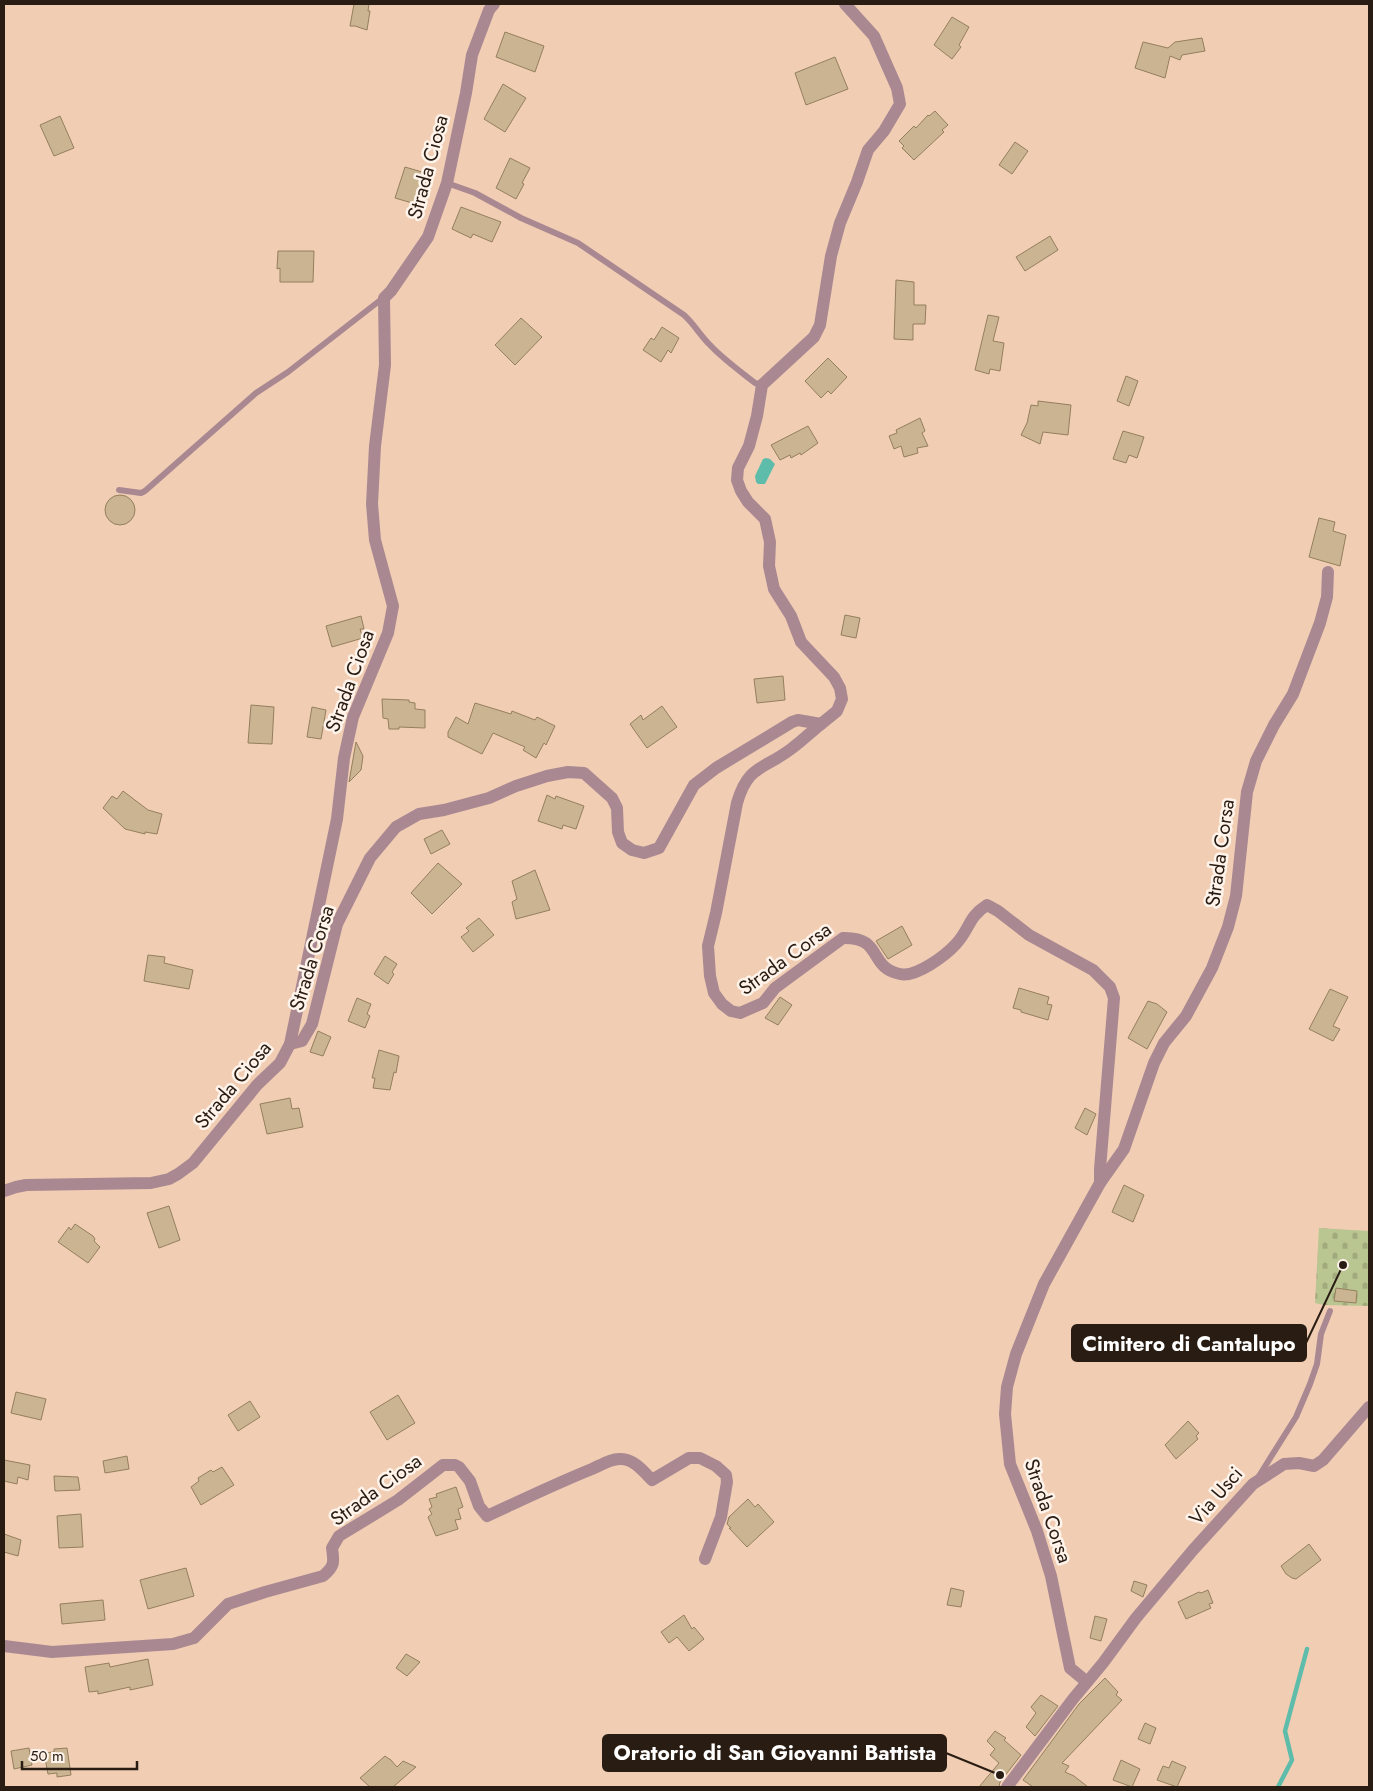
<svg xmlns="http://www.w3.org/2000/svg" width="1373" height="1791" font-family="Jost,sans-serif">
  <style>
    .cemetery { fill: url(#cemetery-stones) }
    .water { fill: #5dbdaa }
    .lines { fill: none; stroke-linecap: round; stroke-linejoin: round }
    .stream { stroke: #5dbdaa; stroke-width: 4.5 }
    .building { fill: #cbb491; stroke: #947f5d }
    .lane { stroke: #a98892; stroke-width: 6 }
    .street { stroke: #a98892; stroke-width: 12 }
    .labels { text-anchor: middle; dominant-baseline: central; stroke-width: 5; stroke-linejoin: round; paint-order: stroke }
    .street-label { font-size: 20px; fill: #291c13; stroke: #fff4eb }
    .leader { fill: none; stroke: #291c13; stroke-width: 2 }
    .callout-dot { fill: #291c13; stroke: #fff4eb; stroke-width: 2 }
    .callout { fill: #291c13; stroke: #291c13; stroke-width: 2 }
    .callout-label { font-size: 21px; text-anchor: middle; font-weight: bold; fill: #fff }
  </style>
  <defs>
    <pattern id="cemetery-stones" width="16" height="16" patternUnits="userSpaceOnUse" patternTransform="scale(1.25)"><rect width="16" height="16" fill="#bac692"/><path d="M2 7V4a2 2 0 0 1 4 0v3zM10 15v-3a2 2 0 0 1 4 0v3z" fill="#a0aa7d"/></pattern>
  </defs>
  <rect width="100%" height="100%" fill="#f1cdb3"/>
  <!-- cemetery -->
  <polygon class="cemetery" points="1319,1228 1369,1231 1369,1306 1324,1305 1315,1303"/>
  <!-- water -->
  <polygon class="water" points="766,458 770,459 775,464 765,484 758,484 756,482 755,476 763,459"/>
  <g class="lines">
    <!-- stream -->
    <polyline class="stream" points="1278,1787 1292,1760 1285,1731 1307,1649"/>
  </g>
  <!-- building -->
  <g class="building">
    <polygon points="354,4 369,4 368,11 370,11 367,30 355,26 350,26"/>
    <polygon points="952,17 969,27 959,45 961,47 952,59 934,45"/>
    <polygon points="505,32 544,46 535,72 496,57"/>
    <polygon points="1202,38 1205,51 1182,55 1180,60 1170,56 1165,78 1135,68 1143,42 1168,48 1175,42"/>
    <polygon points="835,57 848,89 806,105 795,73"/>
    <polygon points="503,84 526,98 505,132 484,119"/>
    <polygon points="935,111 948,125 942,130 944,132 914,160 902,148 904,146 899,141 914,126 916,128 928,115 929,116"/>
    <polygon points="60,116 74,148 54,156 40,125"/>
    <polygon points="1015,142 1028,151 1012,174 999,165"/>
    <polygon points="510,158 530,168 522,183 524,184 516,199 496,188"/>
    <polygon points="405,167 429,174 419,205 395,198"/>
    <polygon points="461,207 501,222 492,242 473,234 471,238 452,229"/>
    <polygon points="1050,236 1058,250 1025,271 1016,257"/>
    <polygon points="278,251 314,251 313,282 280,282 280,268 277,269"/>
    <polygon points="896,280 914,282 914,305 926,305 925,324 913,324 913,340 894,339"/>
    <polygon points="988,315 999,317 993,341 1004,343 1000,371 990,369 989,374 975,370"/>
    <polygon points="521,318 542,337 515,365 495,345"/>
    <polygon points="662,327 679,338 671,353 668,350 661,362 643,350 651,338 654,340"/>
    <polygon points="828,358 847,377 831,394 828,391 821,398 805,381"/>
    <polygon points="1126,376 1138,381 1129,406 1117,401"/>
    <polygon points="1038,401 1071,405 1068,435 1043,432 1040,444 1021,435 1027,423 1031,405 1038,406"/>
    <polygon points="920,418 925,431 922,433 928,446 917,448 918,453 904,457 901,446 894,449 889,436 897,433 896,430"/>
    <polygon points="808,426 818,443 801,455 800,453 791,458 790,455 780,460 771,445"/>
    <polygon points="1123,431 1144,437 1137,458 1129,455 1126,463 1113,459"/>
    <circle cx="120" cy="510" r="15"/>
    <polygon points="1319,518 1335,522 1333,531 1346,535 1340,566 1309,557"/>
    <polygon points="845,615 860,618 856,638 841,635"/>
    <polygon points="361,616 364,629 360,629 363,638 332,647 326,626"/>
    <polygon points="783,676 785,700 757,703 754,679"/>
    <polygon points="382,699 409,700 409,702 415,703 415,709 425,710 425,728 399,727 399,729 389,729 388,719 383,718"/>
    <polygon points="475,703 511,714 512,711 535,720 537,717 555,726 546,745 544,743 536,758 523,750 525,747 493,733 482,754 448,737 448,732 456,717 468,724"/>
    <polygon points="251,705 274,707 272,744 248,743"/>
    <polygon points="662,706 677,727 647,748 630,724 641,715 643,720"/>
    <polygon points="312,707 326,710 321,739 307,737"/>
    <polygon points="356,742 363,756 361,770 349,782"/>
    <polygon points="123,791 148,810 162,814 157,834 145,832 145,834 125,829 103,808 112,796 117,799"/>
    <polygon points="547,795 555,799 556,796 584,806 576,829 563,825 562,829 538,821"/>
    <polygon points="442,830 450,844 431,854 424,839"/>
    <polygon points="438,863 462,884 432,914 411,893"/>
    <polygon points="535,870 550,910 516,919 512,902 517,899 512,881"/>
    <polygon points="479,918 494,935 473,952 461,937 469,931 466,928"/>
    <polygon points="902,926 912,945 888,959 876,941"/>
    <polygon points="148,955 165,957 164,963 193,970 189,989 144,981"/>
    <polygon points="385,956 397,964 392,972 394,974 388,984 374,974"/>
    <polygon points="1019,988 1049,997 1047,1004 1052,1005 1048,1020 1021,1012 1021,1010 1013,1008"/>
    <polygon points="1330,989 1348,997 1333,1026 1340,1029 1333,1041 1309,1029"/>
    <polygon points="780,997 792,1005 778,1025 765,1018"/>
    <polygon points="357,998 371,1004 367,1014 370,1016 365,1028 348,1021"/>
    <polygon points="1148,1001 1157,1004 1167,1012 1147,1049 1128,1038"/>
    <polygon points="318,1031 331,1037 323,1056 310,1052"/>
    <polygon points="379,1050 399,1056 396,1073 394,1072 390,1090 373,1088 375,1078 372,1078"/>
    <polygon points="290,1098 292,1109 299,1108 303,1127 267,1134 260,1104"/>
    <polygon points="1085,1108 1096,1114 1087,1135 1075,1128"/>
    <polygon points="1124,1185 1144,1195 1133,1222 1112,1212"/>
    <polygon points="169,1206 180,1240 159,1248 147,1213"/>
    <polygon points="75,1224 93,1236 95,1239 94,1241 100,1247 88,1263 58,1242 69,1227 71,1230"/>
    <polygon points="1336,1288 1357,1291 1356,1303 1334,1301"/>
    <polygon points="16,1392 46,1399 41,1420 11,1413"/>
    <polygon points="398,1395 415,1423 387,1440 370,1412"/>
    <polygon points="250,1401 260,1417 238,1431 228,1415"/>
    <polygon points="1188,1421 1199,1433 1196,1436 1198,1439 1176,1459 1165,1445"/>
    <polygon points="127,1456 129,1469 105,1473 103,1461"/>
    <polygon points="4,1460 30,1465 28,1480 18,1477 17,1484 4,1481"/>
    <polygon points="222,1467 234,1485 201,1505 191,1487 199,1481 198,1478 211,1470 213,1472"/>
    <polygon points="54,1476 78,1477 80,1490 55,1491"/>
    <polygon points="456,1487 463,1507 458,1509 461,1519 455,1520 458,1529 436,1536 428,1517 432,1514 429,1509 432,1507 429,1499 437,1497 436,1494"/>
    <polygon points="748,1499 755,1507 758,1504 774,1522 747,1547 729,1528 731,1528 727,1524 729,1517"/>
    <polygon points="81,1514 83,1547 59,1548 57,1516"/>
    <polygon points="4,1534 21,1540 18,1556 4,1552"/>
    <polygon points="1309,1544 1321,1560 1296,1579 1292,1578 1286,1574 1281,1566"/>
    <polygon points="186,1568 194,1596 148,1609 140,1580"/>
    <polygon points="1134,1581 1147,1585 1143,1597 1131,1591"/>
    <polygon points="951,1588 964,1591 961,1607 947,1605"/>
    <polygon points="1208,1590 1213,1603 1209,1604 1211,1608 1186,1619 1178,1602 1199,1592 1201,1593"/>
    <polygon points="103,1600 105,1620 62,1624 60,1604"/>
    <polygon points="684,1615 692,1629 694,1627 704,1639 689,1651 677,1637 669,1643 661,1632"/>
    <polygon points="1095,1616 1107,1619 1101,1641 1090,1638"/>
    <polygon points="406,1654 420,1662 407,1676 396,1668"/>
    <polygon points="148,1659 153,1685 130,1690 130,1687 98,1694 98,1691 89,1692 85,1667 109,1663 110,1667"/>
    <polygon points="1105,1678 1118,1692 1116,1695 1122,1700 1062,1763 1069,1766 1065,1772 1074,1776 1088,1787 1033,1787 1023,1780 1079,1704"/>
    <polygon points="1041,1695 1058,1706 1035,1736 1026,1727 1036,1713 1031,1707"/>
    <polygon points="1145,1723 1156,1728 1150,1744 1138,1739"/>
    <polygon points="995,1731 1006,1738 1004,1740 1021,1755 1000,1782 999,1787 979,1787 999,1763 990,1755 995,1749 987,1741"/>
    <polygon points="29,1748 32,1765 14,1769 11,1751"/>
    <polygon points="67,1748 71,1775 57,1777 57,1773 48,1774 44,1753 54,1752 54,1749"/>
    <polygon points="385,1756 389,1759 390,1759 397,1767 403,1761 416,1767 393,1787 370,1787 360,1778"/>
    <polygon points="1121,1760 1140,1769 1132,1787 1113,1780"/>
    <polygon points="1172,1761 1186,1767 1177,1787 1157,1780 1163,1766 1169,1768"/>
  </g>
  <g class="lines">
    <!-- lane -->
    <g class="lane">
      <path d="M447,183l28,10 46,25 57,25 106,72c10,9 16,20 26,30 13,14 30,26 45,38l7,2"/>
      <polyline points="119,490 141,493 145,491 256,393 288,372 383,298"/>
      <polyline points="1259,1476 1296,1417 1310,1384 1317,1364 1321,1334 1330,1311"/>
    </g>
    <!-- street -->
    <g class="street">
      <path d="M821,724c-10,8 -19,17 -30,25 -28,21 -43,16 -54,54l-21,110 -8,33 2,30 4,17 8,11 9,7 9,2 23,-10 12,-15 68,-50c41,-1 24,29 57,36 16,4 46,-19 56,-30 14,-15 12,-27 31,-39l11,6 31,24 64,35 17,17 4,11 -14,171v14"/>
      <polyline points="290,1044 302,1041 312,1024 337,924 370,858 396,827 419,814 444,810 489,798 516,786 547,776 568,772 584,773 612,798 617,808 618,832 622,843 632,850 644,853 659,848 694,785 716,768 792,722 798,720 821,724 837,711 842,699 840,688 834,677 801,642 791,616 774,589 769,566 770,542 765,519 748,502 741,491 737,480 738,468 749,446 757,416 762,385 814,337 820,325 831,256 840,223 857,182 868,150 884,131 900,104 897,88 874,36 845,4"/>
      <polyline points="4,1191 16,1187 26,1185 151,1183 169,1179 178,1174 193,1163 257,1085 280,1063 290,1044 337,819 344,758 353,717 388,633 393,606 375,540 372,504 375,446 385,365 384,298 391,291 428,237 447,183 466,93 472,55 489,10 494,4"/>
      <path d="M4,1646l48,6 121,-8 21,-6 34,-34 37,-12 58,-16c12,-10 11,-14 9,-28l7,-12 59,-36 45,-35h12l4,2 11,14 9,25 8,10c35,-16 70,-33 105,-47 9,-4 20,-11 29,-10 13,0 23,13 31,21l37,-22h11l16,8 10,9 1,7 -6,35 -16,42"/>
      <polyline points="1087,1682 1070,1668 1051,1576 1037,1531 1010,1464 1005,1414 1007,1387 1016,1354 1044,1284 1100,1183 1124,1149 1154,1063 1164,1043 1186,1016 1212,968 1228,927 1236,896 1247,792 1256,761 1274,725 1293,694 1320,623 1327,597 1328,572"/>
      <polyline points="1007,1787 1073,1699 1103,1663 1136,1618 1193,1550 1253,1484 1284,1464 1299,1463 1314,1466 1323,1460 1369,1407"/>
    </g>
  </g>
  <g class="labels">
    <!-- street labels -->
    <g class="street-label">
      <text transform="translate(428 167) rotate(-75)">Strada Ciosa</text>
      <text transform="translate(350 681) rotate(-70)">Strada Ciosa</text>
      <text transform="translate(1220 853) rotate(-82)">Strada Corsa</text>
      <text transform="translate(312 958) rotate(-73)">Strada Corsa</text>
      <text transform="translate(785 959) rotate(-36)">Strada Corsa</text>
      <text transform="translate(233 1085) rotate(-50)">Strada Ciosa</text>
      <text transform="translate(376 1490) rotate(-36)">Strada Ciosa</text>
      <text transform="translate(1216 1496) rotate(-49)">Via Usci</text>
      <text transform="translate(1048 1511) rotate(71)">Strada Corsa</text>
    </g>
  </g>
  <!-- callouts -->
  <path class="leader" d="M1343 1265L1306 1343M1000 1775L946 1753"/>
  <g class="callout-dot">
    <circle cx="1343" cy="1265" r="5"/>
    <circle cx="1000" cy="1775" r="5"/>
  </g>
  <g class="callout">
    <rect x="1072" y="1325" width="234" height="36" rx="5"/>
    <rect x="603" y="1735" width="343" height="36" rx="5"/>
  </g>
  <g class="callout-label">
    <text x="1189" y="1351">Cimitero di Cantalupo</text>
    <text x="775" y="1760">Oratorio di San Giovanni Battista</text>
  </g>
  <!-- border -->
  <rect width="1373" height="1791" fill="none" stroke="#291c13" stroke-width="10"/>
  <!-- scale -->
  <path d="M22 1761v8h115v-8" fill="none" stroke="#291c13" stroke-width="2.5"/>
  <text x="30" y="1761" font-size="15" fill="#291c13" stroke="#fff4eb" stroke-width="4" paint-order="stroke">50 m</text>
</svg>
